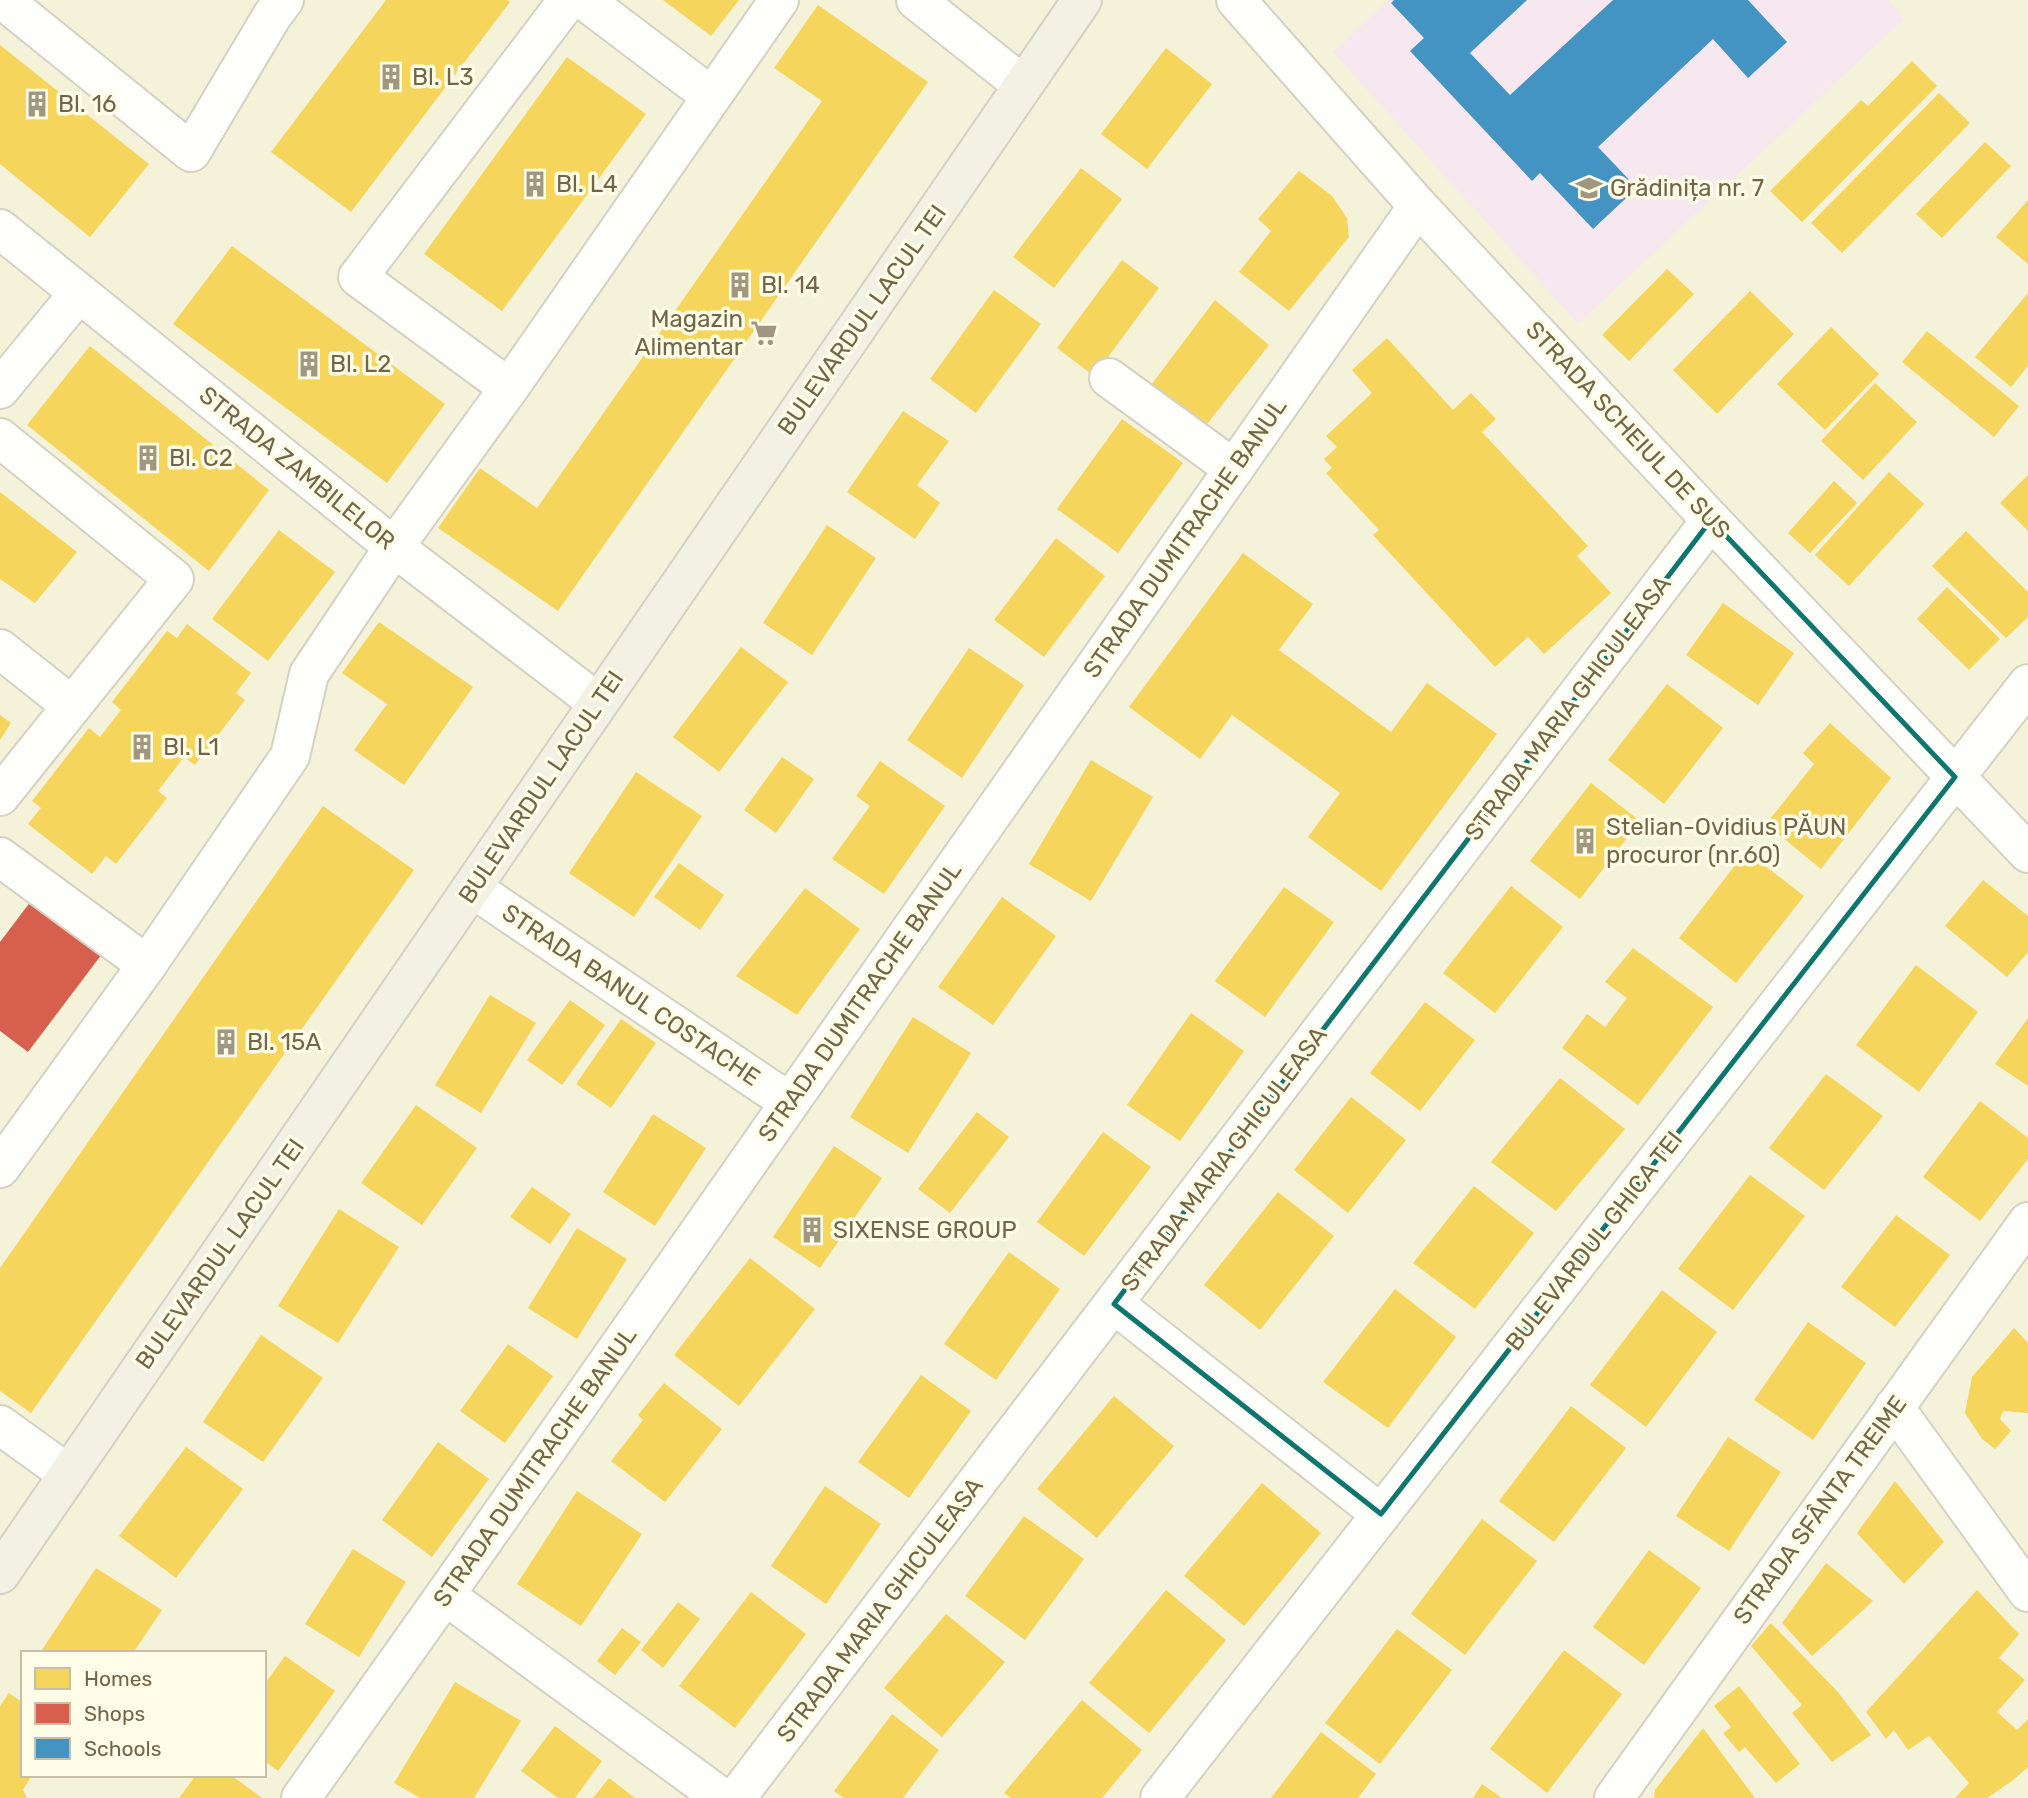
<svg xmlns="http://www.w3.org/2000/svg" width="2028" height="1798" font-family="Rubik,sans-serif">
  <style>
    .residential { fill: #f5f2da; fill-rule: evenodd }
    .education { fill: #f7e8f0 }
    .homes { fill: #f6d55c }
    .shops { fill: #d6604d }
    .schools { fill: #4393c3 }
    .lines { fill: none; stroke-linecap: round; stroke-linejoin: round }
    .minor-casing { stroke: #d5d1c2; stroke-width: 42 }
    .major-casing { stroke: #d5d0c4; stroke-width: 42 }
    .minor { stroke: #fefefb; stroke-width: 38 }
    .major { stroke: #f2f1e4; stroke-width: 38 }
    .marked { fill: none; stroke: #0f766e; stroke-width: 5; stroke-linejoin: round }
    .labels { text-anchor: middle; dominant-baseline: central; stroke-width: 7; stroke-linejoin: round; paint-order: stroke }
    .poi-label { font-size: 24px; fill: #736548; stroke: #fffde7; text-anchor: start }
    .street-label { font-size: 24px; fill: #736548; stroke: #fffde7 }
  </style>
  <rect width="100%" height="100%" fill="#f6f5e7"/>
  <!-- residential -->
  <path class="residential" d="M0,0h2028v1798h-2028zM23,1653h241v122h-241z"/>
  <!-- education -->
  <polygon class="education" points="1388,0 1888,0 1904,19 1578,324 1333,52"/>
  <!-- homes -->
  <g class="homes">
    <polygon points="386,0 507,0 510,2 351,212 271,152"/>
    <polygon points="663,0 739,0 711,36"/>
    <polygon points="818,5 928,82 558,611 438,528 480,468 537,508 822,101 774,68"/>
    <polygon points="0,45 149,164 90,237 0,164"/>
    <polygon points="1166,48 1212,84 1147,169 1101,134"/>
    <polygon points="567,57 646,114 502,311 424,254"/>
    <polygon points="1912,61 1937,86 1802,222 1770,191 1861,100 1868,106"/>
    <polygon points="1939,93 1970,123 1842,253 1811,223"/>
    <polygon points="1985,142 2011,166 1942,238 1916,214"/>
    <polygon points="1081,168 1122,199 1054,288 1013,257"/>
    <polygon points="1299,171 1332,196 1347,218 1349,237 1289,311 1239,272 1271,231 1258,219"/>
    <polygon points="2028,200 2028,264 1996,237"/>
    <polygon points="232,246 445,404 387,483 173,324"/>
    <polygon points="1122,260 1159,288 1094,376 1057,348"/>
    <polygon points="1667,269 1694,294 1629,361 1602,335"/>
    <polygon points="994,290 1041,324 976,413 930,379"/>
    <polygon points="1750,291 1794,334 1717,414 1673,370"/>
    <polygon points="2028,293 2028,366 2011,387 1975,357"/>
    <polygon points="1215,300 1269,345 1204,428 1148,389"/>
    <polygon points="1831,327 1879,374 1825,430 1777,384"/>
    <polygon points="1927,331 2019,406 1994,437 1902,362"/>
    <polygon points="1387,338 1453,410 1471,393 1496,419 1482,432 1588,546 1577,556 1611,593 1544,654 1528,637 1495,667 1373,535 1379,530 1326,473 1332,468 1324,459 1337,447 1326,436 1372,393 1352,370"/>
    <polygon points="90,346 269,490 209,571 27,425"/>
    <polygon points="1875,383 1917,422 1863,480 1821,441"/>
    <polygon points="903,411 949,441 917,485 940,503 915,539 847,492"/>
    <polygon points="1122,419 1183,463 1118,553 1057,509"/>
    <polygon points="1889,472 1924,504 1849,586 1815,555"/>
    <polygon points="2028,475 2028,531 2000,503"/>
    <polygon points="1834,481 1857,503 1810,553 1788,533"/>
    <polygon points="0,492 77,552 35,603 0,579"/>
    <polygon points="827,525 876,558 812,655 763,623"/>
    <polygon points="279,530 335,572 268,661 212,619"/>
    <polygon points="1966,531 2028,592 2028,617 2006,638 1932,566"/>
    <polygon points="1056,538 1105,576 1044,657 994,620"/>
    <polygon points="1243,553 1313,604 1279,650 1391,732 1427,683 1497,734 1381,891 1308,837 1340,793 1232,715 1200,759 1129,707"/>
    <polygon points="1947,587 2000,639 1969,670 1917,619"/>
    <polygon points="1723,603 1794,653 1758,705 1686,655"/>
    <polygon points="379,622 473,687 404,785 354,750 387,704 342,673"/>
    <polygon points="187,624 251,673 236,693 245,700 195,765 184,757 158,791 167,798 116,864 106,856 92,874 28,824 41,808 32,801 89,728 100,737 121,710 112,702 167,631 177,638"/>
    <polygon points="741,647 788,682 719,772 673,737"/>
    <polygon points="969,648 1024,685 962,778 907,740"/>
    <polygon points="1667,684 1723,728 1664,804 1608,760"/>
    <polygon points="0,715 11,723 0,740"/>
    <polygon points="1830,723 1891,778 1821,869 1766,824 1814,764 1803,753"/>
    <polygon points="782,757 814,779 776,833 744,810"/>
    <polygon points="1091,760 1153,797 1091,901 1029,864"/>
    <polygon points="880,761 945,806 884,894 832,859 870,806 856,796"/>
    <polygon points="636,772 702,816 634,917 569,873"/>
    <polygon points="1591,783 1640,821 1580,899 1530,861"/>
    <polygon points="323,806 414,870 31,1413 0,1391 0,1268"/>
    <polygon points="1746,851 1804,896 1736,983 1679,938"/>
    <polygon points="679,863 724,895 700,930 654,897"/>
    <polygon points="1983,880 2028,916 2028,952 2007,977 1945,926"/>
    <polygon points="1511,886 1563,927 1495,1013 1443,973"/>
    <polygon points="1284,887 1334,922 1265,1017 1215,981"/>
    <polygon points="805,888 860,929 797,1015 736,976"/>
    <polygon points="1002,897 1056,936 993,1025 938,987"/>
    <polygon points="1633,948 1713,1007 1638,1105 1562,1048 1587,1014 1605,1027 1627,998 1605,982"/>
    <polygon points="1916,965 1978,1012 1919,1092 1856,1045"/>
    <polygon points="490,995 536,1023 481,1113 435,1085"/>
    <polygon points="570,1000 605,1025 562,1085 527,1060"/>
    <polygon points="1425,1002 1475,1040 1420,1111 1370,1073"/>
    <polygon points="1191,1013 1244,1051 1180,1141 1127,1105"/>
    <polygon points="913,1017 971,1053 908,1153 850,1117"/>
    <polygon points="2028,1018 2028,1086 1995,1064"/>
    <polygon points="621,1019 656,1043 611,1108 576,1084"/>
    <polygon points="1826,1074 1883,1116 1824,1190 1769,1148"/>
    <polygon points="1560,1078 1625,1129 1556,1211 1491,1162"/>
    <polygon points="1351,1097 1406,1140 1348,1213 1294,1170"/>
    <polygon points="1980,1101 2028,1138 2028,1159 1980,1221 1923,1177"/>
    <polygon points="416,1105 477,1148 422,1225 361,1183"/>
    <polygon points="977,1112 1009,1137 950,1213 918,1189"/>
    <polygon points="653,1114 706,1148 655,1226 603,1192"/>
    <polygon points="1103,1132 1151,1167 1084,1256 1037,1222"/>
    <polygon points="834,1146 882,1178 820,1268 773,1237"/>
    <polygon points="1750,1175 1805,1216 1733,1310 1678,1269"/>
    <polygon points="1474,1186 1534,1233 1475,1309 1413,1263"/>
    <polygon points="532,1187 571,1214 550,1244 510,1217"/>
    <polygon points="1278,1192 1334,1236 1260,1330 1204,1285"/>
    <polygon points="339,1209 399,1247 338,1343 278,1306"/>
    <polygon points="1896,1215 1950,1255 1895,1327 1841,1287"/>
    <polygon points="577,1228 627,1259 577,1339 528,1308"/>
    <polygon points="1009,1252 1060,1289 996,1380 944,1344"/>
    <polygon points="750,1258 815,1309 739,1406 674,1355"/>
    <polygon points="1395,1289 1456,1337 1388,1428 1323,1382"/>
    <polygon points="1662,1290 1717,1332 1646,1427 1590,1385"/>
    <polygon points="1808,1322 1866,1363 1813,1440 1754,1400"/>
    <polygon points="2014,1328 2028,1343 2028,1413 2003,1411 2000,1419 2011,1431 1995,1449 1982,1439 1965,1413 1972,1377"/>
    <polygon points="261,1335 323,1378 263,1462 203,1422"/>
    <polygon points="508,1344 553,1376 505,1443 460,1411"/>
    <polygon points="921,1375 971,1411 909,1498 858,1462"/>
    <polygon points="664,1383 722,1429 665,1502 611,1461 643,1420 638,1415"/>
    <polygon points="1114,1396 1174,1446 1097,1538 1037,1489"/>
    <polygon points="1571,1406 1626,1448 1554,1542 1499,1501"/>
    <polygon points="1728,1437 1781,1472 1729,1551 1676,1516"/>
    <polygon points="438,1442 489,1479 432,1557 382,1520"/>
    <polygon points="186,1447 243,1489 176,1578 119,1536"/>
    <polygon points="1895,1481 1944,1542 1904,1584 1857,1533"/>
    <polygon points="1262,1483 1321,1533 1244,1626 1184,1576"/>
    <polygon points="825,1486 881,1524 826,1604 771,1566"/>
    <polygon points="577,1491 642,1534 581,1626 517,1584"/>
    <polygon points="1024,1516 1084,1559 1025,1640 965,1596"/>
    <polygon points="1482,1519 1537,1561 1465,1655 1411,1614"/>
    <polygon points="353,1549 406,1582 359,1657 305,1624"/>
    <polygon points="1649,1550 1701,1588 1644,1665 1593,1627"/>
    <polygon points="1826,1563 1873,1601 1812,1656 1782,1623"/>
    <polygon points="96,1568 162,1610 133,1653 40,1653"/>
    <polygon points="1166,1590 1226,1640 1149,1733 1089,1683"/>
    <polygon points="1977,1590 2019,1634 1999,1658 2025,1680 1997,1712 2017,1730 2028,1719 2028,1767 2012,1781 1987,1798 1955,1798 1969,1783 1929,1736 1908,1750 1894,1730 1886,1739 1866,1712"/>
    <polygon points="751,1592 806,1634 735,1728 679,1686"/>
    <polygon points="678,1602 700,1619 663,1668 641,1650"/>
    <polygon points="946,1614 1005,1662 942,1737 884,1688"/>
    <polygon points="1771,1623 1837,1691 1871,1735 1832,1762 1792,1713 1802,1705 1751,1646"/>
    <polygon points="622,1628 641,1642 615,1675 597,1661"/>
    <polygon points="1397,1629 1452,1670 1380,1764 1325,1723"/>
    <polygon points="1564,1650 1622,1694 1547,1793 1490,1749"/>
    <polygon points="285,1656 335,1691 278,1771 264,1761 264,1685"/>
    <polygon points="455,1682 521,1721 474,1798 420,1798 394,1783"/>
    <polygon points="1739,1686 1800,1764 1776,1783 1745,1747 1739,1752 1723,1733 1731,1727 1714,1706"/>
    <polygon points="9,1693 23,1703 23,1775 32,1775 23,1790 27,1798 0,1798 0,1706"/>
    <polygon points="1082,1700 1142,1750 1102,1798 1011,1798 1004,1793"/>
    <polygon points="892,1714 939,1750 903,1798 844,1798 834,1791"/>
    <polygon points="555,1726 602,1761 575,1798 558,1798 521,1771"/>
    <polygon points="1703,1728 1755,1798 1654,1798 1655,1790"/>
    <polygon points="1321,1732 1376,1774 1358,1798 1271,1798"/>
    <polygon points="196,1775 231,1775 262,1798 179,1798"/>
    <polygon points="609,1778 635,1798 593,1798"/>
    <polygon points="1482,1784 1502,1798 1473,1798"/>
  </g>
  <!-- shops -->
  <polygon class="shops" points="31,901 102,954 28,1052 0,1031 0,942"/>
  <!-- schools -->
  <polygon class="schools" points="1394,0 1527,0 1470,53 1510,95 1613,0 1748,0 1787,42 1748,78 1713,39 1598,147 1637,188 1593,229 1540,173 1532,181 1410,51 1424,38 1391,3"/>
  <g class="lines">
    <!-- minor casing -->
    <g class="minor-casing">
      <g id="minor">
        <polyline points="3,0 191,152 272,16 284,0"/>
        <polyline points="584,0 711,96"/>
        <polyline points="916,0 1023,85"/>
        <polyline points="1236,0 1418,206 1711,520 2028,853"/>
        <polyline points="0,229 394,547 598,703"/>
        <polyline points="1109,378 1234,469"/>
        <polyline points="509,388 358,277 568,0"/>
        <polyline points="0,389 79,293"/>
        <polyline points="0,438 174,579 0,796"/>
        <polyline points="0,649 72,706"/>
        <polyline points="0,857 147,965"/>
        <polyline points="472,888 789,1102"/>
        <polyline points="0,1168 147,965 290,756 309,674 394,547 509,388 779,0"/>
        <polyline points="1114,1304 1381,1514"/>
        <polyline points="1894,1407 2028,1592"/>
        <polyline points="0,1425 68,1474"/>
        <polyline points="445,1595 722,1798"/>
        <polyline points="301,1798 445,1595 1418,206"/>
        <polyline points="736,1798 1711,520"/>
        <polyline points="1160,1798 2028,684"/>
        <polyline points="1614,1798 2028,1222"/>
      </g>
    </g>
    <!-- major casing -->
    <g class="major-casing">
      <polyline id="major" points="0,1574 1082,0"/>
    </g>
    <!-- minor -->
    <use href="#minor" class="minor"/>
    <!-- major -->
    <use href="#major" class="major"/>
  </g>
  <!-- marked area -->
  <path class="marked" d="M1711,520l244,257 -574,737 -267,-210z"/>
  <!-- icons -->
  <defs>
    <g id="building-bare" transform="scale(2.1)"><path d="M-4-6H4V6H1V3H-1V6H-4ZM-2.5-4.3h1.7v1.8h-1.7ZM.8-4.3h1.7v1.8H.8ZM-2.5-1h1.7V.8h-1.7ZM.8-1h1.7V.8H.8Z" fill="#a19780" stroke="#fffde7" stroke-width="2.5" paint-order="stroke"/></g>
    <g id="school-bare" transform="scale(2.1)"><path d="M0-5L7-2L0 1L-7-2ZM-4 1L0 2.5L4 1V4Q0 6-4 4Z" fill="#a19780" stroke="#fffde7" stroke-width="2.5" paint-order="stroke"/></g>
    <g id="supermarket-bare" transform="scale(2.1)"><path d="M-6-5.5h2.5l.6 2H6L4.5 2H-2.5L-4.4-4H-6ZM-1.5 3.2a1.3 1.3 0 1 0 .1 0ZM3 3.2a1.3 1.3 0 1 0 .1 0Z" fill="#a19780" stroke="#fffde7" stroke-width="2.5" paint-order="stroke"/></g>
  </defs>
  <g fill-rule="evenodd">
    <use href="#building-bare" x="391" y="77"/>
    <use href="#building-bare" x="37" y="104"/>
    <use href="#building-bare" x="535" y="184"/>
    <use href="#school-bare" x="1589" y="188"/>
    <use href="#building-bare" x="740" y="285"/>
    <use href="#supermarket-bare" x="764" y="333"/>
    <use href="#building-bare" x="309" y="364"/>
    <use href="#building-bare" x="148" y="458"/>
    <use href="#building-bare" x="142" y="747"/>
    <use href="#building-bare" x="1585" y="841"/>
    <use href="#building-bare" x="226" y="1042"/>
    <use href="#building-bare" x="812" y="1230"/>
  </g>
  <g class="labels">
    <!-- poi labels -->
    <g class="poi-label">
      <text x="412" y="77">Bl. L3</text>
      <text x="58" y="104">Bl. 16</text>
      <text x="556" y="184">Bl. L4</text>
      <text x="1610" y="188">Grădinița nr. 7</text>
      <text x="761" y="285">Bl. 14</text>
      <text x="743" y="319" text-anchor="end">Magazin<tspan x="743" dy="28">Alimentar</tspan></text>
      <text x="330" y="364">Bl. L2</text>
      <text x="169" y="458">Bl. C2</text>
      <text x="163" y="747">Bl. L1</text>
      <text x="1606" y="827">Stelian-Ovidius PĂUN<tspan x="1606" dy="28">procuror (nr.60)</tspan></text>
      <text x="247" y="1042">Bl. 15A</text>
      <text x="833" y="1230">SIXENSE GROUP</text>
    </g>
    <!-- street labels -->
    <g class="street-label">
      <text transform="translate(862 320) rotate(-55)">BULEVARDUL LACUL TEI</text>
      <text transform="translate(1628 430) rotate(47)">STRADA SCHEIUL DE SUS</text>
      <text transform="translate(297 468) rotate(39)">STRADA ZAMBILELOR</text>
      <text transform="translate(1185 538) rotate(-55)">STRADA DUMITRACHE BANUL</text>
      <text transform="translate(1568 708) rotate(-53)">STRADA MARIA GHICULEASA</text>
      <text transform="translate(541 787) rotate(-56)">BULEVARDUL LACUL TEI</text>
      <text transform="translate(631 995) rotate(34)">STRADA BANUL COSTACHE</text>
      <text transform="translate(860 1002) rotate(-55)">STRADA DUMITRACHE BANUL</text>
      <text transform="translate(1224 1159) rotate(-53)">STRADA MARIA GHICULEASA</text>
      <text transform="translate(1594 1241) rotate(-52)">BULEVARDUL GHICA TEI</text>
      <text transform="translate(220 1254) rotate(-55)">BULEVARDUL LACUL TEI</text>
      <text transform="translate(535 1467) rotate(-55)">STRADA DUMITRACHE BANUL</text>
      <text transform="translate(1820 1510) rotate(-54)">STRADA SFÂNTA TREIME</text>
      <text transform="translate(880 1610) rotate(-53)">STRADA MARIA GHICULEASA</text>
    </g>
  </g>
  <!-- legend -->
  <rect x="21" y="1651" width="245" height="126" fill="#fffde7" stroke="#c7c0a7" stroke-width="2"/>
  <rect x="35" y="1668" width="35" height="21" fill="#f6d55c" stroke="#c7c0a7" stroke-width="2"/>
  <text x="84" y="1686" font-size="21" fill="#736548">Homes</text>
  <rect x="35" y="1703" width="35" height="21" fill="#d6604d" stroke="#c7c0a7" stroke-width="2"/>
  <text x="84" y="1721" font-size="21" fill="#736548">Shops</text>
  <rect x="35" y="1738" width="35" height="21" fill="#4393c3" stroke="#c7c0a7" stroke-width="2"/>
  <text x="84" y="1756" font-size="21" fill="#736548">Schools</text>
</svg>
